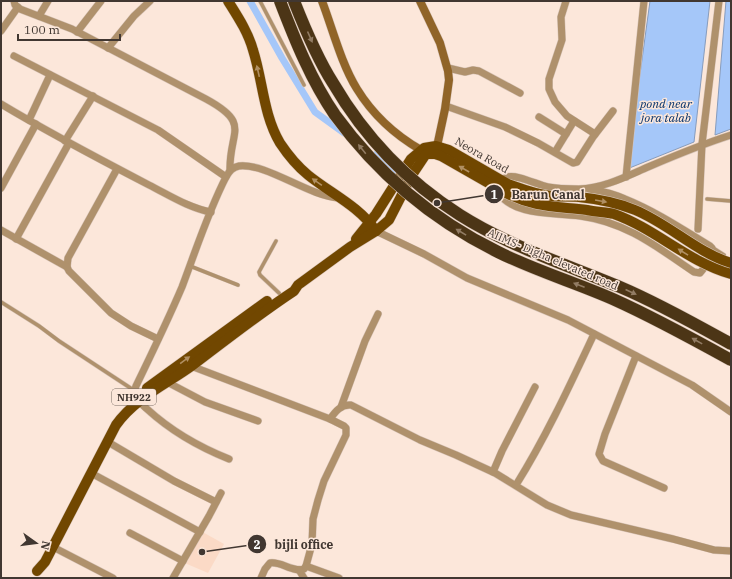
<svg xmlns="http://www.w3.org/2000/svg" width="732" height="579" font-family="'IBM Plex Serif',serif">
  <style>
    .built { fill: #fbdac6 }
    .water { fill: #a5c7f9; stroke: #879cbd }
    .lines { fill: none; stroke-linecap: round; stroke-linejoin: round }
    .canal { stroke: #a5c7f9; stroke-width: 7 }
    .lane-casing { stroke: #d7c4b8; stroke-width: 4.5 }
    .street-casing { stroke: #d7c4b8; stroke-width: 8 }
    .secondary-casing { stroke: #d7c4b8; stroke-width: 9 }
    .primary-casing { stroke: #d7c4b8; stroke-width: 11 }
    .lane { stroke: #af916c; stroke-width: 3.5 }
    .street { stroke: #af916c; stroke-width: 7 }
    .secondary { stroke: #906428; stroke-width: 8 }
    .primary { stroke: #714700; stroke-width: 10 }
    .primary-bridge-casing { stroke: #d7c4b8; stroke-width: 11; stroke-linecap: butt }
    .highway-bridge-casing { stroke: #d7c4b8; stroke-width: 13; stroke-linecap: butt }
    .primary-bridge { stroke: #714700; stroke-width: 10 }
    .highway-bridge { stroke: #4c3516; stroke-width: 12 }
    .oneway { fill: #927c64 }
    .oneway2 { fill: #b08f62 }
    .labels { text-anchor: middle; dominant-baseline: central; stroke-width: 3; stroke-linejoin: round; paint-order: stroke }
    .shield { fill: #fce7da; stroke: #796c64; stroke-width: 1 }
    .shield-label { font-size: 10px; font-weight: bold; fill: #413731 }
    .street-label { font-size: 11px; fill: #413731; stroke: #fce7da }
    .water-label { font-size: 12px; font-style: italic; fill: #07336c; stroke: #fce7da }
    .leader { fill: none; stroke: #413731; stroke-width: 1.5 }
    .callout-dot { fill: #413731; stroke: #fce7da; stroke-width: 1.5 }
    .mark-label { font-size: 12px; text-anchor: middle; font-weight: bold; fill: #fff }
    .callout-label { font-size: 12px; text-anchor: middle; font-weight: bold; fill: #413731; stroke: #fce7da; stroke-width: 3; stroke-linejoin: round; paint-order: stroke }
  </style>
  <rect width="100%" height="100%" fill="#fce7da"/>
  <!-- built -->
  <polygon class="built" points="199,530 224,544 208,573 180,561"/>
  <!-- water -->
  <g class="water">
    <polygon points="650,1 710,1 694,142 627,169"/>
    <polygon points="726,1 731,1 731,129 715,135"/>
  </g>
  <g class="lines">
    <!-- canal -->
    <g class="canal">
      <polyline points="250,1 282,58 315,112 344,133"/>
      <polyline points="375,155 401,176"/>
    </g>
    <!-- lane casing -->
    <g class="lane-casing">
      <g id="lane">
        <polyline points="260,1 304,85"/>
        <polyline points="707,199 731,201"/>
        <polyline points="276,241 259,272 260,275 279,293"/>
        <polyline points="713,248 724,255"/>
        <polyline points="190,266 238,285"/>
        <polyline points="1,302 39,326 59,341 135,391"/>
      </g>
    </g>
    <!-- street casing -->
    <g class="street-casing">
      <g id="street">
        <path d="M14,1l1,4 5,4 52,20 134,70c46,25 23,32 24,71"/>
        <polyline points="566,1 561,17 562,40 549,79 549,89 555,102 567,116 595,134"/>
        <polyline points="39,16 48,1"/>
        <polyline points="1,31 18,7"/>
        <polyline points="77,32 101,1"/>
        <polyline points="108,48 134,16 150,1"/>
        <polyline points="14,56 158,130 226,177"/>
        <polyline points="448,68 465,72 473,70 479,71 520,93"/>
        <path d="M1,104c48,29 98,55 148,81 20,10 40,23 62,27"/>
        <polyline points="446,106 505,127 538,143 573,163 577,162 593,137 613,111"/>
        <polyline points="539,117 566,134"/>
        <polyline points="29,120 50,75"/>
        <polyline points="65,141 93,96"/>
        <polyline points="555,152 574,121"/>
        <polyline points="117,169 68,258 67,267 69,271 111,313 131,326 158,339"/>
        <polyline points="626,177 644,1"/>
        <polyline points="1,188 36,124"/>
        <path d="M589,189c13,2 25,5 36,10 30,12 57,30 85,47l2,2c0,8 -7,20 -12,25l-6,-1c-37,-25 -68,-50 -114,-56 -28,-4 -64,1 -83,-24 1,-6 4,-13 10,-15 10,-3 31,8 41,10 10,2 21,2 31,2 25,-1 46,-12 69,-22 28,-12 55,-23 83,-32"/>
        <polyline points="698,229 702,144 719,1"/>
        <polyline points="1,230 67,267"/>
        <polyline points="376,231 424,254 467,278 568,320 692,385 731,412"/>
        <polyline points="16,239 69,143"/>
        <polyline points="636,356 605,434 599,454 603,461 664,488"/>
        <path d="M191,366l139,53 14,7 2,2v7l-22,46 -6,19 -5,19 -1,25 -6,22 -2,3c-11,4 -23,-8 -34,-6l-5,6 -4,9"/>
        <polyline points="167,382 205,402 258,421"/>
        <polyline points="341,407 365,341 378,314"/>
        <path d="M330,419c5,-7 11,-15 21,-14l69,35 36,15 39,18 52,32 24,10 102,24 41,11 17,1"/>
        <polyline points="108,442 174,481 216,502"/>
        <path d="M229,459c-30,-12 -58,-28 -82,-50 -4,-4 -10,-8 -12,-14 -1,-4 0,-6 1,-9 16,-33 32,-66 46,-99 14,-37 26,-75 44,-110 3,-6 7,-10 13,-11 28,-3 69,30 100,32"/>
        <polyline points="493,472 502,451 535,387"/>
        <polyline points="91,473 200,532"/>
        <path d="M516,485c30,-48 54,-100 78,-151"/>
        <polyline points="130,533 183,561"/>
        <polyline points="53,547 113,578"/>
        <polyline points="306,566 339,578"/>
        <polyline points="299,570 304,578"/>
        <polyline points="173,578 209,516 221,493"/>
      </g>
    </g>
    <!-- secondary casing -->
    <g class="secondary-casing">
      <g id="secondary">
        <path d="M322,1c11,29 19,62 35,88 16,26 38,46 64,61"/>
        <polyline points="420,1 440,43 448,71 449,80 445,109 436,151"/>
      </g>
    </g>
    <!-- primary casing -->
    <g class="primary-casing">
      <g id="primary">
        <path d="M228,1c10,16 20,31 25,49 10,31 10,64 27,93 8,12 17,23 28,32 22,18 51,31 68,56"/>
        <polyline points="356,239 376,214 411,159 424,148 436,146 449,150 508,184"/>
        <polyline points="147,388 267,301"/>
        <path d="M37,571l8,-9 71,-137c19,-27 51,-41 77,-60 33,-25 66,-51 101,-74l4,-6 52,-38 26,-16 13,-11 23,-45 14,-21h9l6,2 63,36"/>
      </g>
    </g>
    <!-- lane -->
    <use href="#lane" class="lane"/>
    <!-- street -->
    <use href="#street" class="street"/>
    <!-- secondary -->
    <use href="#secondary" class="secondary"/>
    <!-- primary -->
    <use href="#primary" class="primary"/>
    <!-- primary-bridge casing -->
    <g class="primary-bridge-casing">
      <g id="primary-bridge">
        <path d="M508,184c14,5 28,11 44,12 9,1 18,0 27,1 19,2 39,6 56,13 34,14 61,42 96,53"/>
        <path d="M504,192c31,16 50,14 83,18 9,2 19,2 27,4 42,15 74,48 117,60"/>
      </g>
    </g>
    <!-- highway-bridge casing -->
    <g class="highway-bridge-casing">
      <g id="highway-bridge">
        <path d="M280,1c15,39 31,79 55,114 43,59 98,105 163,137 38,19 79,31 117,48 40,18 78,39 116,60"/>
        <path d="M294,1c11,28 23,57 39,82 31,53 75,99 127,132 49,31 107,50 160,72 38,16 75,37 111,57"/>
      </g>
    </g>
    <!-- primary-bridge -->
    <use href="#primary-bridge" class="primary-bridge"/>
    <!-- highway-bridge -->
    <use href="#highway-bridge" class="highway-bridge"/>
  </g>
  <!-- one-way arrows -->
  <defs><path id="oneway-solid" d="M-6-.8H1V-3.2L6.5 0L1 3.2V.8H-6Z"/></defs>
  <g class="oneway">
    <use href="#oneway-solid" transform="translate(310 37) rotate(66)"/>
    <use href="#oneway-solid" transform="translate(362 149) rotate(-129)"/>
    <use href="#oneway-solid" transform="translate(461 232) rotate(-149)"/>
    <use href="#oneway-solid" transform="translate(579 285) rotate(-159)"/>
    <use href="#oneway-solid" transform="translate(631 292) rotate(25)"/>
    <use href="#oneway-solid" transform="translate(697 341) rotate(-151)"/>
  </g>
  <g class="oneway2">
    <use href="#oneway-solid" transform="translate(258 71) rotate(-103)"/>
    <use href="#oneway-solid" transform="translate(464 169) rotate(-150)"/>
    <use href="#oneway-solid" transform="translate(317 182) rotate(-145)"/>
    <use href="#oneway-solid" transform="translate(601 201) rotate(10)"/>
    <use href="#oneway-solid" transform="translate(683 252) rotate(-148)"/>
    <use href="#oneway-solid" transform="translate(185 360) rotate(-36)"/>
  </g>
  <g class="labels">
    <!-- shield labels -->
    <rect class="shield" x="112" y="389" width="44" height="16" rx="3"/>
    <g class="shield-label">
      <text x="134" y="397">NH922</text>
    </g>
    <!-- street labels -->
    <g class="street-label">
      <text transform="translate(482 155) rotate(30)">Neora Road</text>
      <text transform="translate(553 259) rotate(23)">AIIMS- Digha elevated road</text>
    </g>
    <!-- water labels -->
    <g class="water-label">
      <text x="666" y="103">pond near<tspan x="666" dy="14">jora talab</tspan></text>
    </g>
  </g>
  <!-- callouts -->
  <path class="leader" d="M437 203L494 194M202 552L257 544"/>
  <g class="callout-dot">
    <circle cx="437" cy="203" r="4"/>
    <circle cx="202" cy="552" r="4"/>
    <circle cx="494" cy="194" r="10"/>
    <circle cx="257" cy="544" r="10"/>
  </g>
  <g class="mark-label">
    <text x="494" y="199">1</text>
    <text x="257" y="549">2</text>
  </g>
  <g class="callout-label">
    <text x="548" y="199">Barun Canal</text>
    <text x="304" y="549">bijli office</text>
  </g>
  <!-- border -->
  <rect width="732" height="579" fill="none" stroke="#413731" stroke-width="4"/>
  <!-- north arrow -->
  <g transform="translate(36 543) rotate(104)" stroke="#fce7da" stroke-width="3" paint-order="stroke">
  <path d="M0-3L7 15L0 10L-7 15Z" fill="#413731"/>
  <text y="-6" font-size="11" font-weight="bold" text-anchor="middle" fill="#413731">N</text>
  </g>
  <!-- scale -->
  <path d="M18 34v6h102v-6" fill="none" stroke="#413731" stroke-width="2"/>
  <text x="24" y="34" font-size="12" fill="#413731" stroke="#fce7da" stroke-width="3" paint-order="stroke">100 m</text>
</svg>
